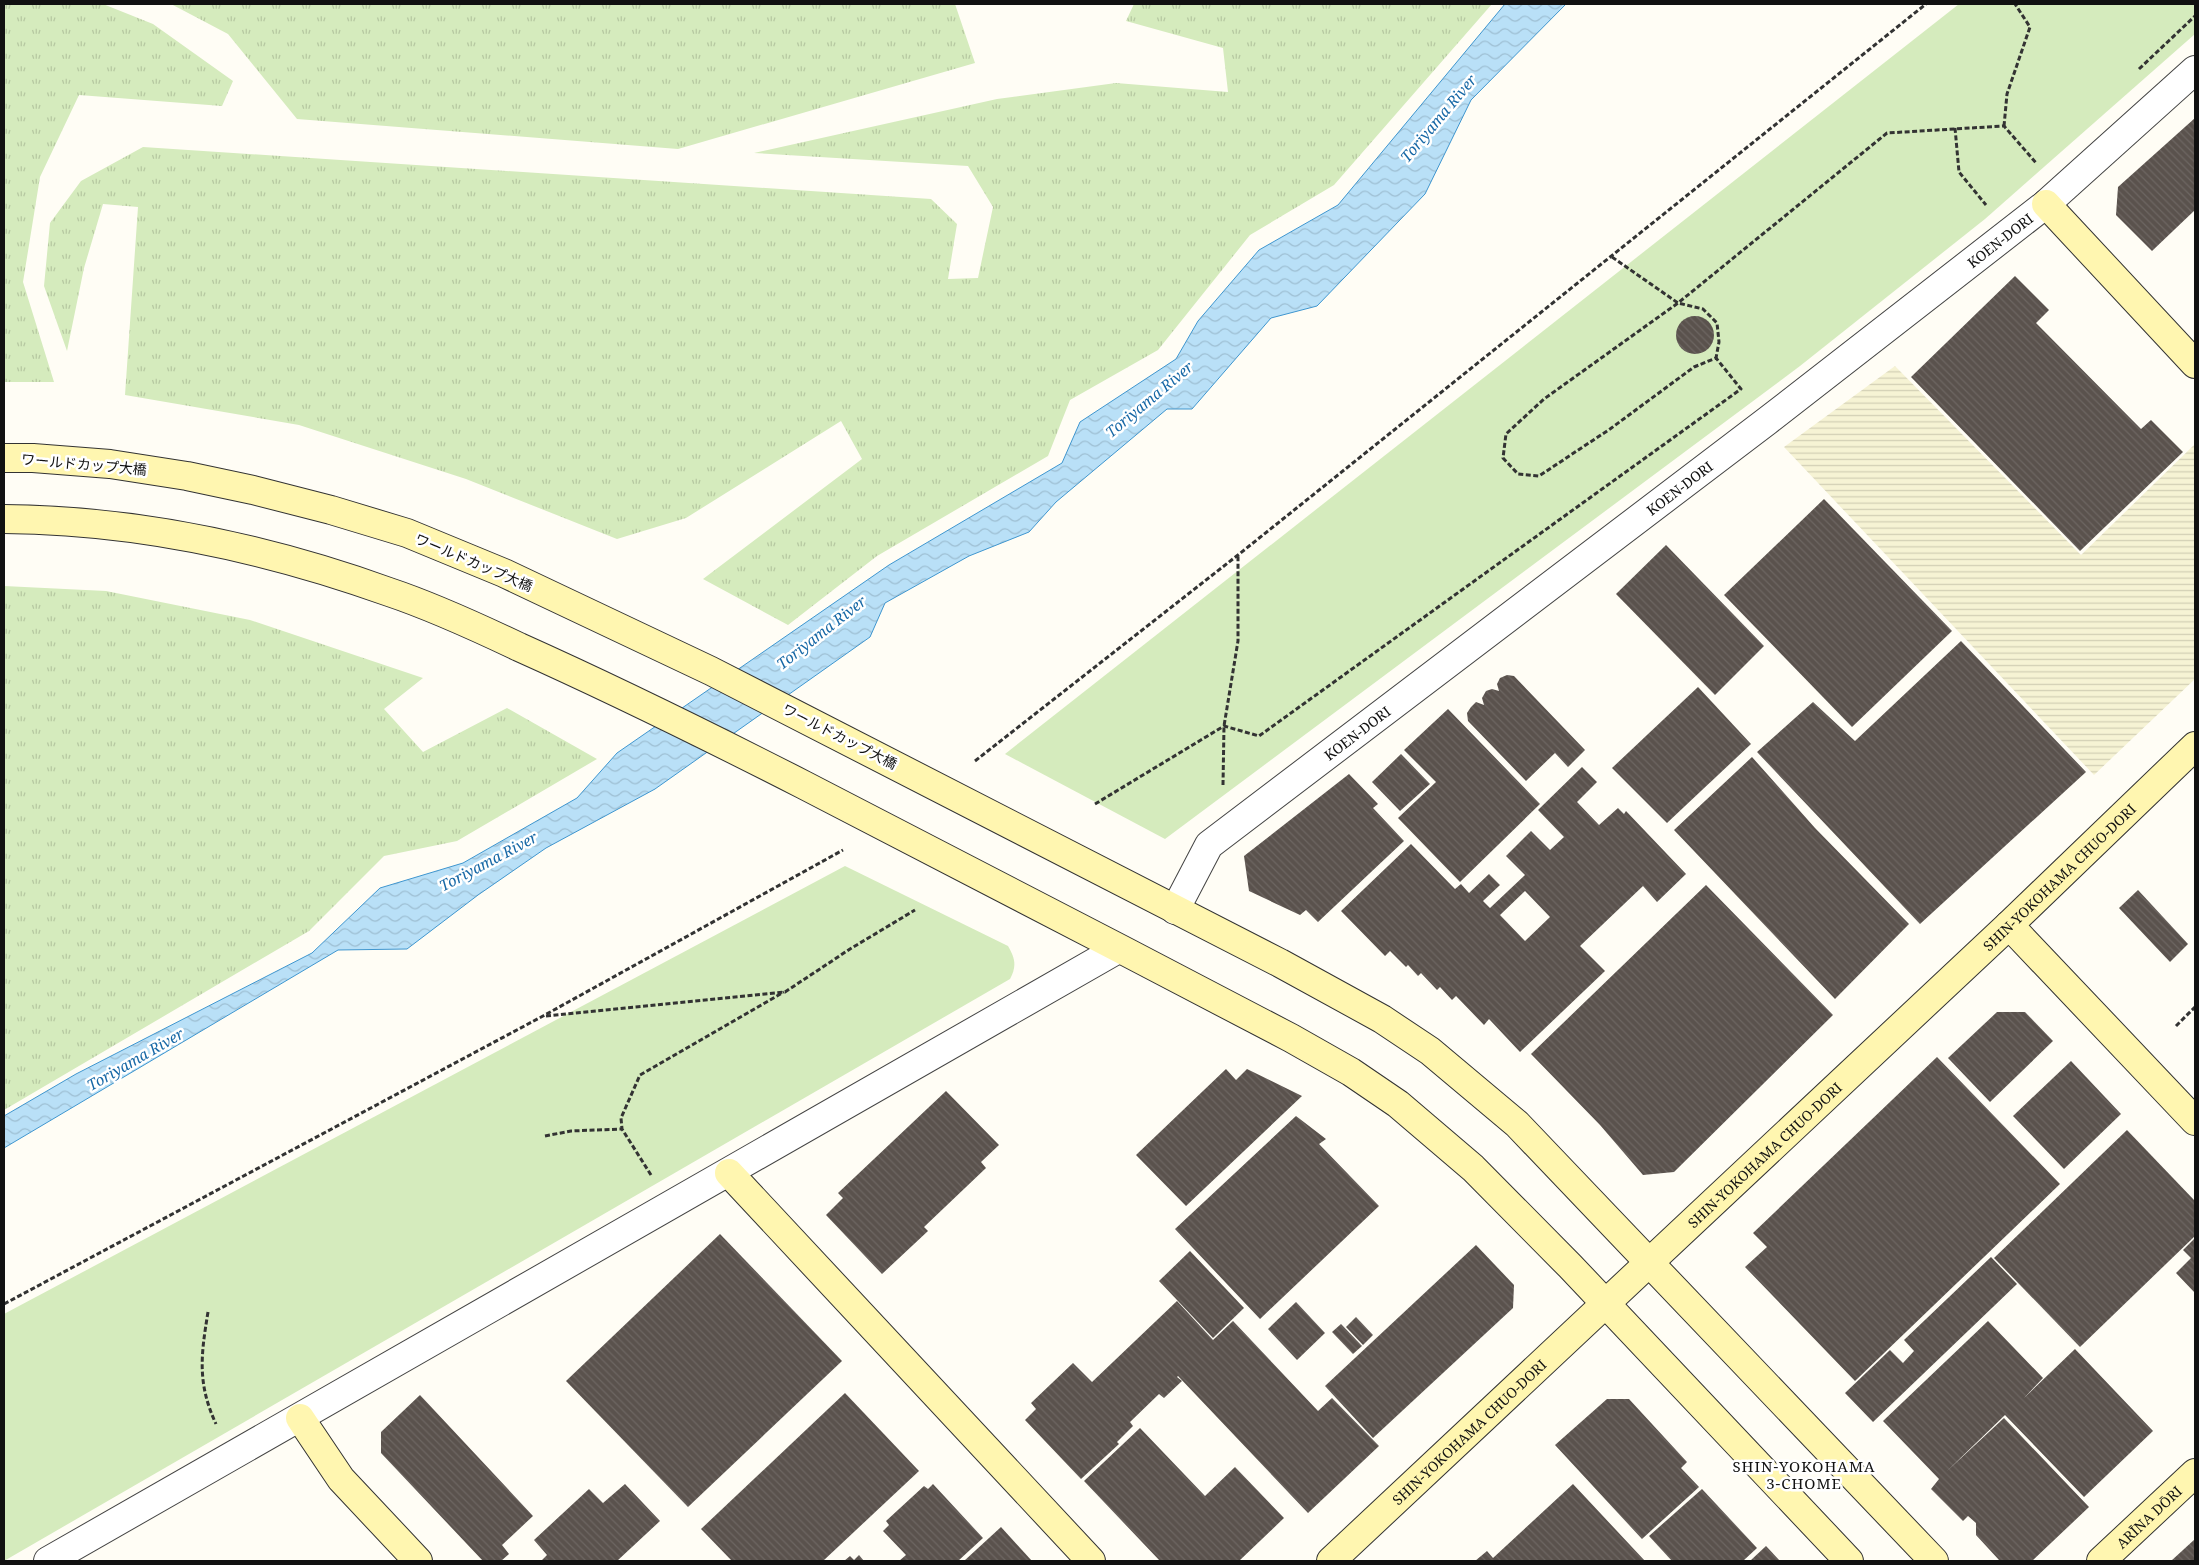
<svg xmlns="http://www.w3.org/2000/svg" width="2199" height="1565" font-family="'Noto Serif','Noto Sans JP',serif">
  <style>
    .farmland { fill: url(#farmland-rules) }
    .grass { fill: url(#grass-tufts) }
    .park { fill: #d5ebbd }
    .water { fill: url(#water-waves); stroke: #3f96cf }
    .building { fill: url(#building-back-hatch); fill-rule: evenodd }
    .lines { fill: none; stroke-linecap: round; stroke-linejoin: round }
    .street-casing { stroke: #444; stroke-width: 30 }
    .secondary-casing { stroke: #333; stroke-width: 30 }
    .path { stroke: #333; stroke-width: 3; stroke-dasharray: 5 2.5; stroke-linecap: butt }
    .street { stroke: #fff; stroke-width: 28 }
    .secondary { stroke: #fff6b0; stroke-width: 28 }
    .labels { text-anchor: middle; dominant-baseline: central; stroke-width: 5; stroke-linejoin: round; paint-order: stroke }
    .street-label { font-size: 14px; fill: #111; stroke: #fff }
    .water-label { font-size: 15px; font-style: italic; fill: #1768a6; stroke: #fff }
    .neighbourhood-label { font-size: 15px; letter-spacing: 1px; fill: #111; stroke: #fff }
  </style>
  <defs>
    <pattern id="farmland-rules" width="6" height="5" patternUnits="userSpaceOnUse" patternTransform="scale(1.25)"><rect width="6" height="5" fill="#f6f3d4"/><path d="M0 2.5h6" fill="none" stroke="#d2cfb5"/></pattern>
    <pattern id="grass-tufts" width="24" height="20" patternUnits="userSpaceOnUse" patternTransform="scale(1.25)"><rect width="24" height="20" fill="#d5ebbd"/><path d="M3 7l-1-3M5 7V3M7 7l1-3M15 17l-1-3M17 17v-4M19 17l1-3" fill="none" stroke="#b6c8a1"/></pattern>
    <pattern id="water-waves" width="16" height="10" patternUnits="userSpaceOnUse" patternTransform="scale(1.25)"><rect width="16" height="10" fill="#b9e0f7"/><path d="M0 5q4-4 8 0t8 0" fill="none" stroke="#9ebfd3"/></pattern>
    <pattern id="building-back-hatch" width="6" height="6" patternUnits="userSpaceOnUse" patternTransform="scale(1.25)"><rect width="6" height="6" fill="#5a524d"/><path d="M-1 5l2 2M0 0l6 6M5-1l2 2" fill="none" stroke="#6d6662"/></pattern>
  </defs>
  <rect width="100%" height="100%" fill="#fffdf5"/>
  <!-- farmland -->
  <polygon class="farmland" points="1895,366 2081,555 2195,444 2195,679 2094,775 1784,447"/>
  <!-- grass -->
  <g class="grass">
    <polygon points="4,4 103,4 153,24 233,81 222,106 79,95 40,177 23,282 54,382 4,382"/>
    <polygon points="171,4 955,4 975,63 678,149 297,119 228,34"/>
    <polygon points="1134,4 1492,4 1334,185 1250,235 1158,350 1070,400 1048,456 877,556 788,625 703,579 862,459 841,421 686,518 617,539 466,479 299,425 125,395 138,207 103,204 84,268 67,351 44,286 50,223 81,181 143,147 931,199 957,224 948,279 978,278 993,207 968,166 754,153 997,99 1116,83 1228,92 1223,48 1126,21"/>
    <polygon points="4,586 106,591 250,620 423,678 384,709 423,752 507,708 597,759 457,841 384,856 309,931 4,1110"/>
  </g>
  <!-- park -->
  <g class="park">
    <polygon points="1959,4 2195,4 2195,34 1985,219 1800,366 1165,839 1005,754"/>
    <path d="M845,866l163,80c7,12 9,20 2,33l-1006,582v-247z"/>
  </g>
  <!-- water -->
  <polygon class="water" points="1505,4 1566,4 1471,100 1425,194 1317,306 1271,318 1192,409 1167,409 1056,502 1029,532 969,556 885,603 870,637 655,789 546,848 478,895 407,949 338,950 4,1148 4,1116 76,1074 312,953 380,888 463,863 577,798 617,753 889,565 1062,463 1080,422 1176,359 1198,321 1259,250 1338,205"/>
  <!-- building -->
  <g class="building">
    <polygon points="2195,118 2195,210 2152,251 2116,215 2118,187"/>
    <polygon points="2015,276 2049,310 2036,323 2141,429 2151,420 2183,452 2080,551 1911,377"/>
    <circle cx="1695" cy="335" r="19"/>
    <polygon points="1824,499 1952,631 1852,727 1724,595"/>
    <polygon points="1666,545 1764,646 1715,695 1616,594"/>
    <polygon points="1961,641 2086,772 1920,924 1757,752 1813,702 1855,741"/>
    <polygon points="1507,675 1514,676 1585,750 1568,767 1555,753 1526,781 1468,721 1467,713 1471,707 1476,702 1484,705 1482,698 1486,691 1492,689 1499,691 1497,684 1500,678"/>
    <polygon points="1698,687 1751,744 1667,823 1612,768"/>
    <polygon points="1448,709 1540,804 1460,882 1398,818 1436,782 1404,750"/>
    <polygon points="1401,754 1430,784 1400,811 1372,782"/>
    <polygon points="1752,757 1815,828 1909,924 1835,999 1674,830"/>
    <path d="M1582,767l15,15 -20,20 22,23 19,-17 6,6 2,-3 60,63 -29,28 -14,-16 -63,60 25,25 -85,81 -31,-33 -5,6 -28,-29 -4,4 -12,-13 -3,3 -16,-17 -3,3 -10,-11 -2,2 -16,-16 -5,5 -44,-45 70,-67 44,45 6,-5 8,9 20,-19 11,11 -17,16 7,7 35,-33 -19,-19 25,-25 19,19 14,-13 -26,-27zM1525,891l25,26 -25,24 -25,-26z"/>
    <polygon points="1349,774 1378,804 1373,808 1404,841 1318,922 1306,910 1300,915 1249,891 1244,856"/>
    <polygon points="1706,885 1833,1015 1674,1172 1643,1175 1600,1125 1531,1054"/>
    <polygon points="2138,890 2188,944 2170,962 2119,908"/>
    <polygon points="1997,1012 2025,1012 2053,1041 1990,1102 1948,1058"/>
    <polygon points="1937,1057 2060,1184 1855,1381 1745,1267 1767,1247 1753,1233"/>
    <polygon points="2071,1061 2121,1114 2064,1169 2013,1116"/>
    <polygon points="1226,1069 1236,1080 1247,1069 1302,1096 1186,1206 1136,1155"/>
    <polygon points="946,1091 999,1145 981,1162 986,1168 924,1227 928,1231 882,1274 826,1215 843,1198 838,1193"/>
    <polygon points="1296,1116 1326,1139 1319,1144 1379,1206 1260,1319 1175,1229"/>
    <polygon points="2127,1130 2195,1201 2195,1236 2080,1347 1994,1258"/>
    <polygon points="720,1234 842,1361 688,1507 566,1381"/>
    <polygon points="2195,1238 2195,1293 2176,1273 2191,1258 2183,1250"/>
    <polygon points="1476,1245 1514,1285 1513,1308 1373,1438 1325,1386"/>
    <polygon points="1190,1251 1244,1308 1213,1338 1159,1281"/>
    <polygon points="1991,1257 2017,1284 1873,1422 1845,1393 1890,1350 1903,1363 1914,1351 1904,1340"/>
    <polygon points="1177,1301 1213,1340 1233,1321 1318,1411 1332,1398 1379,1446 1308,1513 1178,1376 1177,1377 1182,1381 1164,1398 1159,1394 1130,1422 1133,1426 1117,1442 1119,1444 1081,1479 1025,1420 1036,1409 1031,1403 1073,1363 1092,1382"/>
    <polygon points="1296,1302 1325,1333 1297,1360 1268,1329"/>
    <polygon points="1356,1317 1373,1335 1363,1345 1346,1327"/>
    <polygon points="1988,1321 2043,1378 2024,1398 2075,1349 2153,1431 2084,1497 2005,1415 1946,1472 2004,1418 2089,1507 2032,1561 1999,1560 1976,1535 1976,1523 1968,1516 1963,1521 1931,1489 1939,1479 1883,1421"/>
    <polygon points="1341,1324 1362,1346 1353,1354 1332,1332"/>
    <polygon points="845,1393 919,1471 823,1561 732,1561 701,1529"/>
    <polygon points="420,1395 533,1516 502,1545 509,1554 501,1561 483,1561 381,1453 381,1432"/>
    <polygon points="1607,1399 1629,1399 1687,1462 1681,1468 1699,1487 1642,1539 1555,1445"/>
    <polygon points="1140,1428 1205,1496 1235,1467 1284,1518 1239,1561 1160,1561 1084,1481"/>
    <polygon points="625,1484 660,1521 617,1561 541,1561 547,1555 534,1540 589,1489 603,1503"/>
    <polygon points="933,1484 983,1538 958,1561 899,1561 906,1555 883,1531 889,1525 886,1521 924,1486 928,1489"/>
    <polygon points="1573,1484 1645,1561 1475,1561 1487,1551 1493,1558"/>
    <polygon points="1702,1489 1757,1548 1743,1561 1672,1561 1649,1536"/>
    <polygon points="1001,1527 1032,1561 964,1561"/>
    <polygon points="2195,1539 2195,1561 2171,1561"/>
    <polygon points="1766,1546 1780,1561 1750,1561"/>
    <polygon points="859,1555 864,1561 844,1561 850,1556 854,1560"/>
  </g>
  <g class="lines">
    <!-- street casing -->
    <g class="street-casing">
      <g id="street">
        <path id="s1" d="M1175,910l34,-65 558,-424 279,-217 149,-134"/>
        <polyline points="48,1561 1118,949"/>
      </g>
    </g>
    <!-- secondary casing -->
    <g class="secondary-casing">
      <g id="secondary">
        <polyline points="2046,204 2195,364"/>
        <polyline points="4,458 33,458 110,464 187,476 253,490 331,510 407,533 504,573 711,671 1280,963 1382,1019 1430,1051 1517,1124 1934,1561"/>
        <path d="M4,519c130,1 262,29 385,73 45,15 88,35 130,55 96,43 191,90 285,138 163,84 325,168 487,253l60,34 47,32 75,64 97,98 279,295"/>
        <polyline points="2009,925 2195,1121"/>
        <polyline points="729,1173 1091,1561"/>
        <polyline points="300,1418 341,1479 418,1561"/>
        <path id="s2" d="M1331,1561l678,-636 186,-179"/>
        <path id="s3" d="M2101,1561l94,-88"/>
      </g>
    </g>
    <!-- path -->
    <g class="path">
      <polyline points="2139,69 2195,16"/>
      <polyline points="2004,126 2007,94 2030,27 2015,4"/>
      <polyline points="1955,128 1959,172 1986,205"/>
      <polyline points="1612,257 1678,303 1703,309 1717,323 1719,342 1716,358"/>
      <polyline points="975,761 1238,555 1926,4"/>
      <polyline points="1223,785 1224,726 1238,641 1238,555"/>
      <polyline points="1095,804 1224,726 1259,736 1741,389 1716,358 1694,367 1610,429 1539,476 1518,474 1503,458 1506,434 1544,399 1678,303 1887,133 2004,126 2037,164"/>
      <polyline points="546,1016 785,992 850,949 915,910"/>
      <polyline points="2176,1026 2195,1007"/>
      <polyline points="545,1136 571,1131 622,1129"/>
      <polyline points="651,1175 622,1129 621,1118 640,1075 784,992"/>
      <polyline points="4,1304 543,1016 843,850"/>
      <path d="M208,1312c-7,43 -11,71 8,112"/>
    </g>
    <!-- street -->
    <use href="#street" class="street"/>
    <!-- secondary -->
    <use href="#secondary" class="secondary"/>
  </g>
  <g class="labels">
    <!-- street labels -->
    <g class="street-label">
      <text stroke="none"><textPath href="#s1" startOffset="1069">KOEN-DORI</textPath></text>
      <text transform="translate(84 464) rotate(5)">ワールドカップ大橋</text>
      <text stroke="none"><textPath href="#s1" startOffset="664">KOEN-DORI</textPath></text>
      <text transform="translate(474 562) rotate(23)">ワールドカップ大橋</text>
      <text stroke="none"><textPath href="#s1" startOffset="259">KOEN-DORI</textPath></text>
      <text transform="translate(840 736) rotate(27)">ワールドカップ大橋</text>
      <text stroke="none"><textPath href="#s2" startOffset="999">SHIN-YOKOHAMA CHUO-DORI</textPath></text>
      <text stroke="none"><textPath href="#s2" startOffset="594">SHIN-YOKOHAMA CHUO-DORI</textPath></text>
      <text stroke="none"><textPath href="#s2" startOffset="189">SHIN-YOKOHAMA CHUO-DORI</textPath></text>
      <text stroke="none"><textPath href="#s3" startOffset="65">ARĪNA DŌRI</textPath></text>
    </g>
    <!-- water labels -->
    <g class="water-label">
      <text transform="translate(1438 118) rotate(-50)">Toriyama River</text>
      <text transform="translate(1149 399) rotate(-40)">Toriyama River</text>
      <text transform="translate(821 632) rotate(-38)">Toriyama River</text>
      <text transform="translate(488 861) rotate(-28)">Toriyama River</text>
      <text transform="translate(135 1059) rotate(-30)">Toriyama River</text>
    </g>
    <!-- neighbourhood labels -->
    <g class="neighbourhood-label">
      <text x="1804" y="1466">SHIN-YOKOHAMA<tspan x="1804" dy="17">3-CHOME</tspan></text>
    </g>
  </g>
  <!-- border -->
  <rect width="2199" height="1565" fill="none" stroke="#111111" stroke-width="10"/>
</svg>
